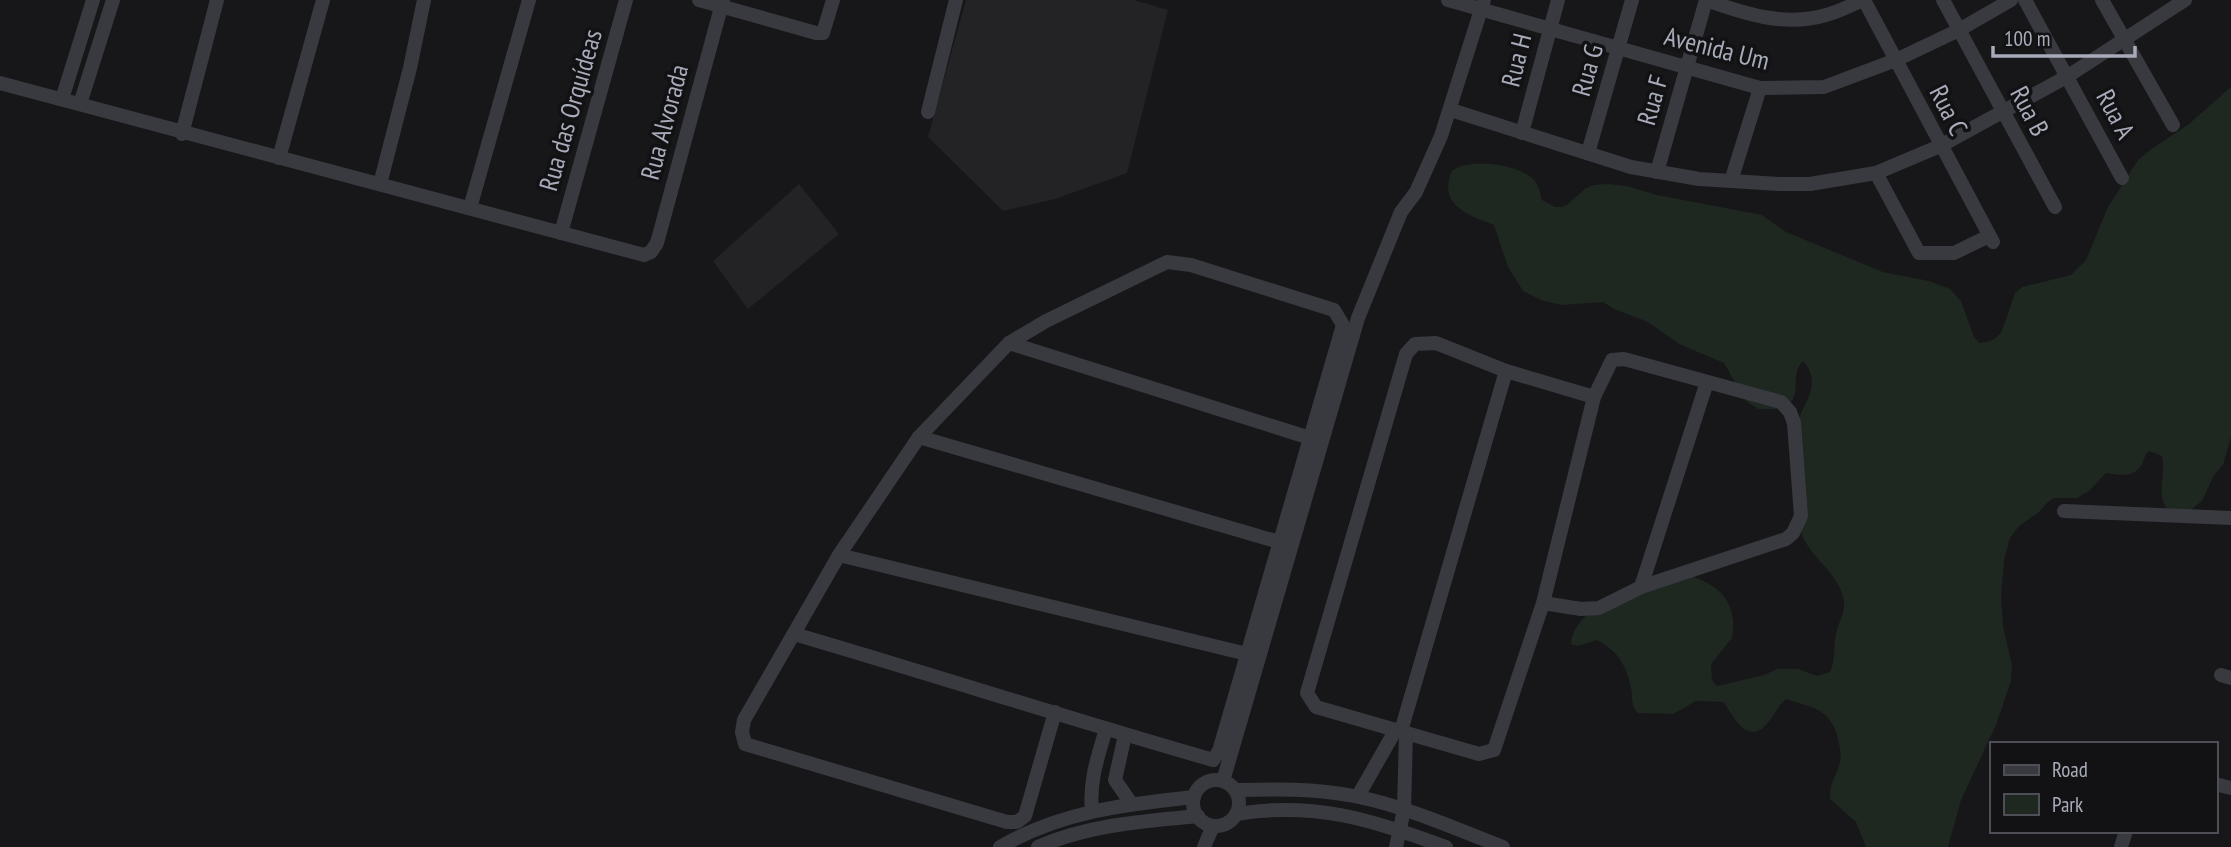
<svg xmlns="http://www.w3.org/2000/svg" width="2231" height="847" font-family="'PT Sans Narrow',sans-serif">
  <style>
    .built { fill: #232326 }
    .green { fill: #1e2720 }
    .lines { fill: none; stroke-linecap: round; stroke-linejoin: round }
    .minor { stroke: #393a40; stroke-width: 14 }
    .labels { text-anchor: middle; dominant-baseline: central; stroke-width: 7; stroke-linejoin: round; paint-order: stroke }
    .street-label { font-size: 26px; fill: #a8abb9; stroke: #121214 }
  </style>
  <rect width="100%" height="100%" fill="#171719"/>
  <!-- built -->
  <g class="built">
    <polygon points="966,0 1134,0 1168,10 1127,173 1055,199 1003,211 928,137"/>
    <polygon points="799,184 839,234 748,309 713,261"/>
  </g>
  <!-- green -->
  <path class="green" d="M2231,87v350l-8,28 -9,10 -12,26 -15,12 -18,-1c-15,-20 -2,-34 -7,-56l-13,-5c-6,5 -4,10 -9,16 -8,11 -22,8 -34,6l-17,18 -12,7h-23l-6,4 -9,10 -20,14 -9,12 -6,22 -3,36 2,30 9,39 -1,16 -15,44 -35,75 -13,47h-82l-10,-25 -26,-23c-1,-15 6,-22 10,-37 2,-8 -1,-18 -3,-27 -8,-27 -27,-28 -51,-36 -9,8 -13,19 -21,27 -18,19 -34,-12 -41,-24l-28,-1 -23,13 -35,-1c-8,-7 -5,-16 -7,-25 -4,-22 -14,-38 -34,-48l-19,6 -7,-2c3,-36 57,-52 85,-66l7,-6c39,2 78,19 69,66l-21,26 1,16 5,6 47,-11 13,-6h21l19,7 13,-4c6,-12 3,-25 6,-38 2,-11 9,-20 8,-32 -3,-30 -38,-45 -44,-74 -1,-28 -7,-68 -5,-95 2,-25 31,-46 8,-72 -15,16 2,30 -18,48h-27l-12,-8 -22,-38 -45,-19 -31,-22 -34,-13 -11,-7 -42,3 -20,-5 -18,-9 -15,-24 -14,-42c-26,-10 -57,-20 -42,-54 16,-14 66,-7 81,8 6,6 7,14 9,21l13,7h7l6,-3 18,-16 8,-3 13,-1 20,2 30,9 105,20 24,17 97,40 46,9 21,8 11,12 13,36 5,6c10,-1 17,-3 23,-12l13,-38 7,-6 49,-12 15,-15 22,-53 30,-47 12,-10 39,-26z"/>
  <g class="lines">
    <!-- minor -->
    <g class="minor">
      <polyline points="699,0 816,33 823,33 833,0"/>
      <polyline points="1448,0 1760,88 1824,87 1896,60 1959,30 2011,0"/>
      <path d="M1706,0c39,14 79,27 120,15 13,-3 25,-10 37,-15"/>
      <polyline points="1864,0 1993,242"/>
      <polyline points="1943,0 2055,207"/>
      <polyline points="2025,0 2122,178"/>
      <polyline points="2102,0 2173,125"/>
      <polyline points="0,83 644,255 651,252 657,243 723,0"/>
      <polyline points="62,99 93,0"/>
      <polyline points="80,104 113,0"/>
      <polyline points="1451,110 1631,167 1699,179 1779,184 1810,184 1876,173 1940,146 2068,76 2185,0"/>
      <polyline points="928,112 956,0"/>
      <polyline points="1522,133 1558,0"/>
      <polyline points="182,134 217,0"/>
      <polyline points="1588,153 1632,0"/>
      <polyline points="279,158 323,0"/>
      <polyline points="1657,172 1706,0"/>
      <polyline points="1876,173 1919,253 1954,253 1989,236"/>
      <polyline points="1731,181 1760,88"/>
      <polyline points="380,184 410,68 424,0"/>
      <polyline points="470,208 529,0"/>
      <polyline points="561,233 626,0"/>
      <polyline points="1009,343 1310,438"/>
      <polyline points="919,437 1279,542"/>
      <polyline points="2064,511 2231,518"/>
      <polyline points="839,555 1247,654"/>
      <polyline points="1641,587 1707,382"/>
      <polyline points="1543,603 1581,609 1599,608 1641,587 1786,539 1793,533 1801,516 1794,423 1790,412 1781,402 1624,359 1612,360 1594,397 1506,371 1436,343 1415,344 1406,354 1307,693 1316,707 1479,754 1494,750 1543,603 1594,397"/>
      <path d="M794,634c140,41 279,86 419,126l6,-9 124,-426 -9,-15 -143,-45 -24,-3 -121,59 -37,22 -90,94 -80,118 -95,165 -2,12 3,12 262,78h10l8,-6 30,-104"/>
      <polyline points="2221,675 2231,678"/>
      <polyline points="1401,731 1506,371"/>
      <polyline points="1125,735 1115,780 1131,803"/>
      <circle cx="1216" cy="803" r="23"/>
      <polyline points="1223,781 1358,318 1401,212 1416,192 1441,136 1484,0"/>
      <polyline points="2215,784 2231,788"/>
      <path d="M1235,790c40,-1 79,-2 119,6 51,10 100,32 149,51"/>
      <polyline points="1358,796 1395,731"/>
      <path d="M1092,810c-3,-29 6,-54 14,-81"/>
      <path d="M1236,814c79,-13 137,6 210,33"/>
      <path d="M1000,847c60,-35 126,-43 194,-50"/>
      <path d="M1038,847c49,-22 106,-26 160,-31"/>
      <polyline points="1204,847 1213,826"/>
      <polyline points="1396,847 1404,810 1406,733"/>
      <polyline points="2121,847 2126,831"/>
    </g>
  </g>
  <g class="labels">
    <!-- street labels -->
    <g class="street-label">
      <text transform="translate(1717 48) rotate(14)">Avenida Um</text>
      <text transform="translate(1516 60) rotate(-76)">Rua H</text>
      <text transform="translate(1587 70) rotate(-74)">Rua G</text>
      <text transform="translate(1652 100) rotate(-74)">Rua F</text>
      <text transform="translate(570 110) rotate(-74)">Rua das Orquídeas</text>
      <text transform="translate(1949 110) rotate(63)">Rua C</text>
      <text transform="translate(2030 111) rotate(62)">Rua B</text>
      <text transform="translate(2116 114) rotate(62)">Rua A</text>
      <text transform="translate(664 122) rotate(-75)">Rua Alvorada</text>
    </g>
  </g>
  <!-- legend -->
  <rect x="1990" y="742" width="228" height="91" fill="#121214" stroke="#4e4f56" stroke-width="2"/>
  <rect x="2004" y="765" width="35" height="10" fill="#393a40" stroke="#4e4f56" stroke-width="2"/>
  <text x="2052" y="777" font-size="21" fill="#a8abb9">Road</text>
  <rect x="2004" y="794" width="35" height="21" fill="#1e2720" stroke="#4e4f56" stroke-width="2"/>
  <text x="2052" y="812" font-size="21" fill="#a8abb9">Park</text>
  <!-- scale -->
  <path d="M1993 46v10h142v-10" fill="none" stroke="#a8abb9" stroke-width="3.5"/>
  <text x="2004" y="46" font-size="21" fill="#a8abb9" stroke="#121214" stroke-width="5" paint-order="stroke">100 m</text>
</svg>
